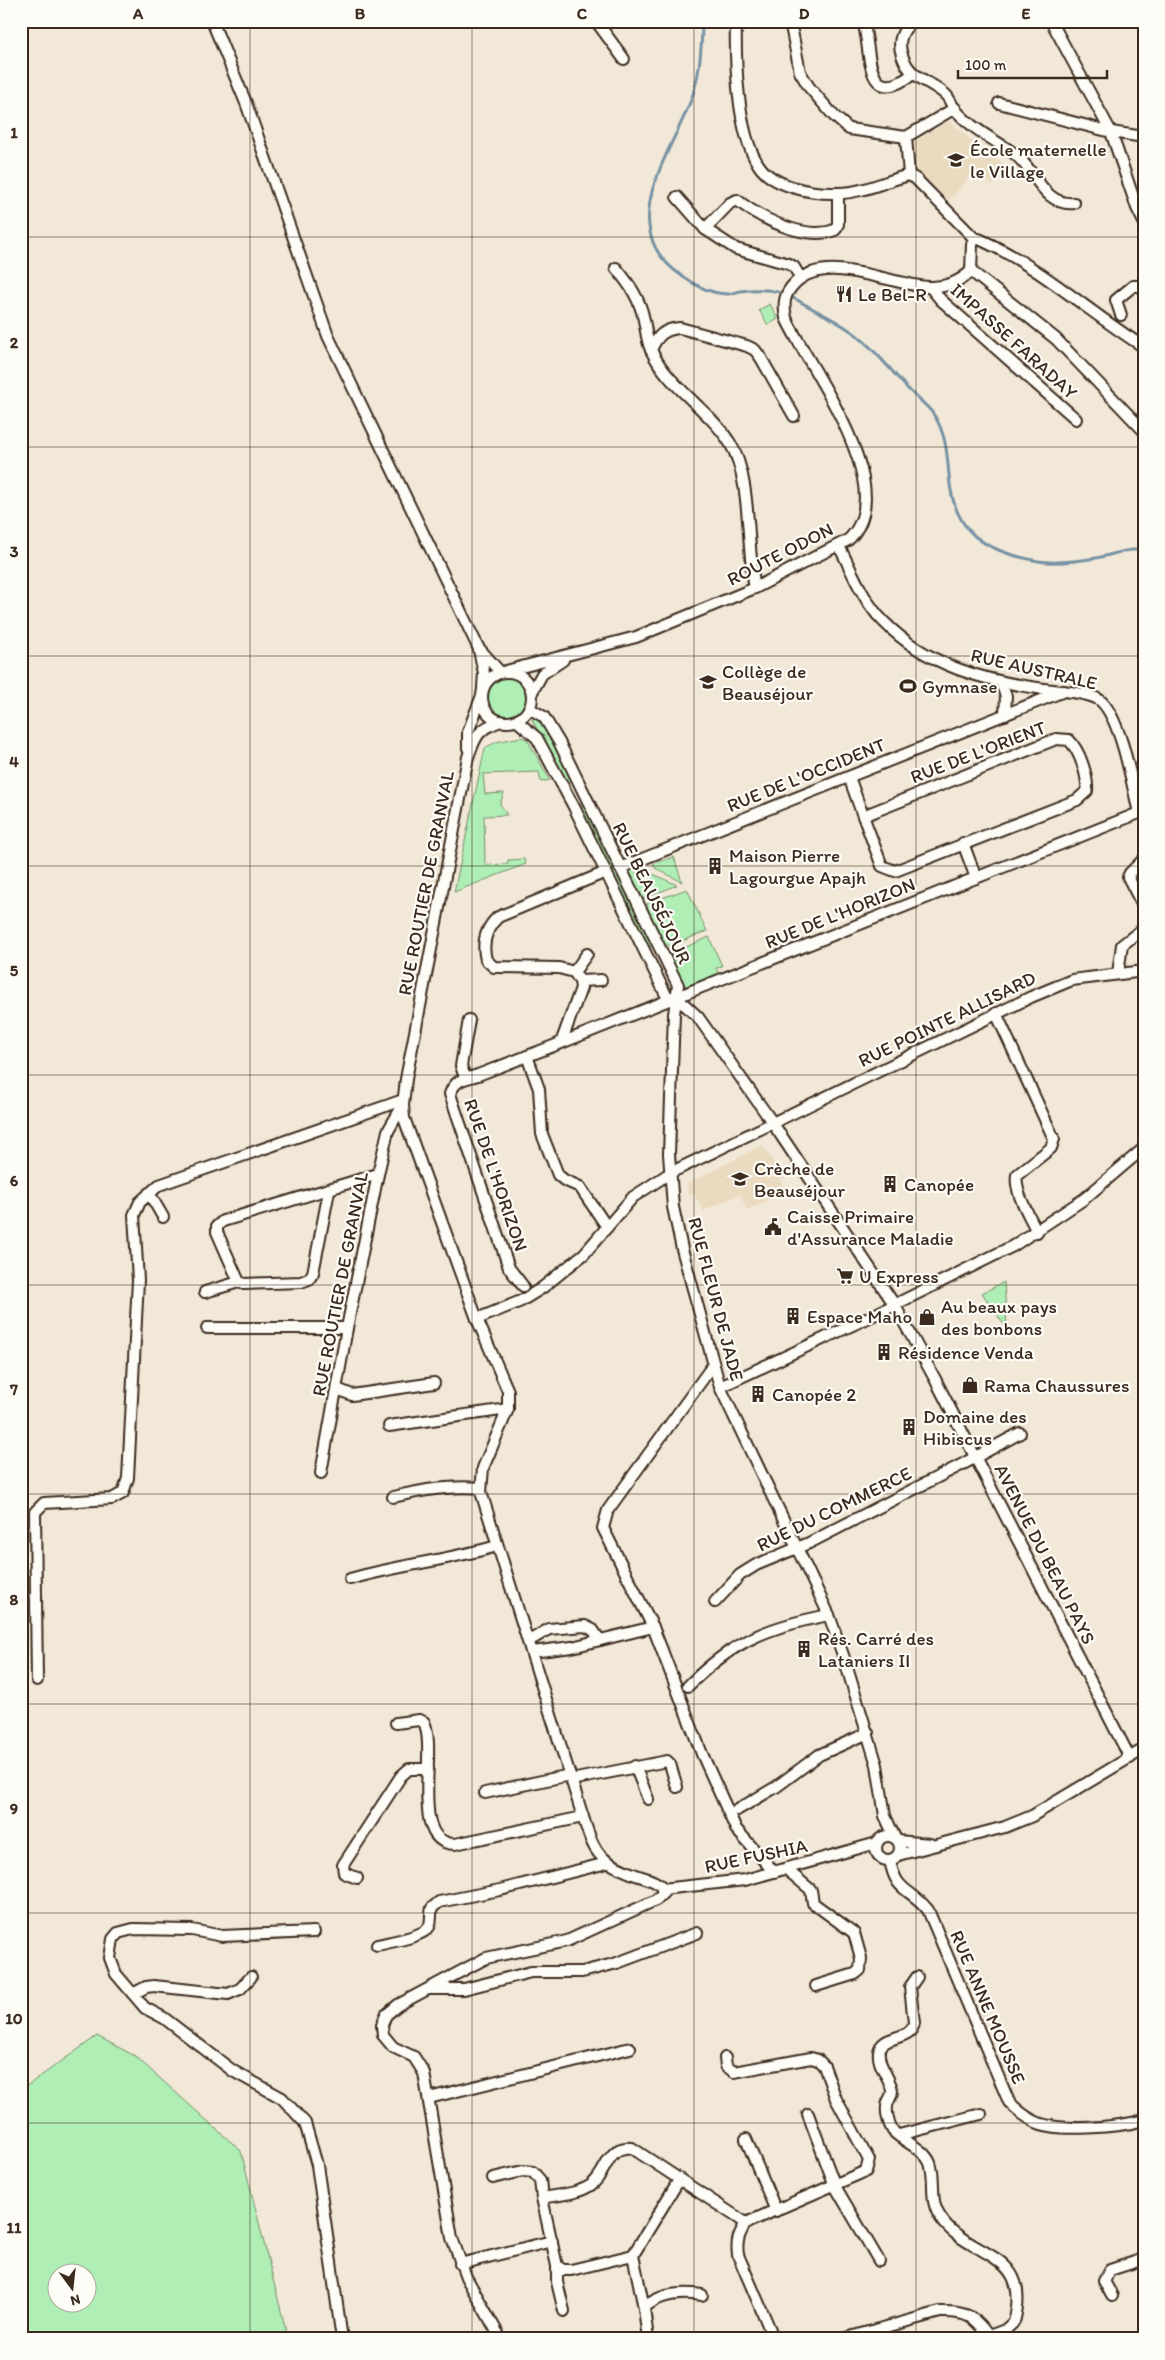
<svg xmlns="http://www.w3.org/2000/svg" width="1165" height="2360" font-family="Itim,sans-serif">
  <style>
    .built { fill: #eadac0 }
    .green { fill: #afeeb5; stroke: #758c6a; fill-rule: evenodd }
    .lines { fill: none; stroke-linecap: round; stroke-linejoin: round }
    .stream { stroke: #7692a4; stroke-width: 3 }
    .minor-casing { stroke: #3b2a1e; stroke-width: 14 }
    .minor { stroke: #fdfcf7; stroke-width: 10 }
    .grid { fill: none; stroke: #3b2a1e; stroke-width: 1; stroke-opacity: 0.55 }
    .labels { text-anchor: middle; dominant-baseline: central; stroke-width: 4.5; stroke-linejoin: round; paint-order: stroke }
    .poi-label { font-size: 19px; fill: #3b2a1e; stroke: #fdfcf7; text-anchor: start }
    .street-label { font-size: 19px; fill: #3b2a1e; stroke: #fdfcf7 }
    .neatline { fill: none; stroke: #3b2a1e; stroke-width: 2 }
    .grid-label { font-size: 16px; text-anchor: middle; font-weight: bold; fill: #3b2a1e }
  </style>
  <rect width="100%" height="100%" fill="#f2e8d7"/>
  <filter id="ink" filterUnits="userSpaceOnUse"><feTurbulence type="fractalNoise" baseFrequency=".02" numOctaves="2"/><feDisplacementMap in="SourceGraphic" scale="10" xChannelSelector="R" yChannelSelector="G"/><feConvolveMatrix kernelMatrix="1 2 1 2 8 2 1 2 1" color-interpolation-filters="sRGB"/></filter>
  <g filter="url(#ink)">
    <!-- built -->
    <g class="built">
      <polygon points="949,121 984,151 1010,168 992,185 974,172 949,200 920,176 911,146 913,142"/>
      <polygon points="762,1145 784,1178 780,1180 785,1192 747,1210 740,1194 703,1211 694,1193 688,1195 687,1184"/>
    </g>
    <!-- green -->
    <g class="green">
      <polygon points="770,304 778,319 768,325 759,310"/>
      <circle cx="507" cy="697" r="20"/>
      <polygon points="536,717 549,731 571,777 570,782 565,779 532,720"/>
      <polygon points="521,737 527,739 550,780 541,782 539,772 483,774 485,794 504,793 500,804 507,815 484,816 485,865 508,864 508,860 524,859 526,864 454,892 485,748 496,742"/>
      <polygon points="582,806 586,807 652,942 651,947 646,945 580,810"/>
      <polygon points="674,857 682,882 655,868 653,864"/>
      <polygon points="646,862 644,866 635,871 639,879 653,874 677,885 643,899 629,874 631,868"/>
      <polygon points="687,889 707,931 670,946 663,944 646,907 648,903"/>
      <polygon points="709,937 722,966 716,968 719,974 684,987 670,954"/>
      <polygon points="1004,1282 1007,1329 982,1293"/>
      <path d="M97,2036l38,20 106,95 47,188h-267v-249zM58,2272h30v30h-30z"/>
    </g>
    <g class="lines">
      <!-- stream -->
      <path class="stream" d="M702,21c0,27 -2,54 -11,79 -16,43 -56,97 -38,142 9,25 47,51 74,52 4,0 9,-2 13,-3 25,-3 37,-2 59,10 20,12 44,22 61,37 18,15 33,35 49,52 8,8 19,16 25,25 12,19 13,38 15,60 4,58 35,76 89,86 18,3 40,0 58,-3 16,-3 32,-10 48,-8"/>
      <!-- minor casing -->
      <g class="minor-casing">
        <g id="minor">
          <polyline points="212,21 246,103 328,336 478,647 500,672"/>
          <polyline points="596,21 624,59"/>
          <path d="M736,21c-1,38 1,111 22,143 14,23 55,30 80,29 24,0 48,-12 71,-18"/>
          <polyline points="790,21 800,72 809,87 834,116 849,129 906,137"/>
          <path d="M863,21c9,28 0,90 50,53"/>
          <path d="M912,21c-10,10 -15,20 -10,34 8,25 27,24 44,40 4,4 5,9 8,13 15,19 39,31 58,44 23,15 30,54 62,51"/>
          <polyline points="1051,21 1111,132 1137,208 1144,222"/>
          <polyline points="999,103 1111,132 1144,137"/>
          <polyline points="955,108 906,137 909,175 916,179 975,239"/>
          <polyline points="677,197 705,229 736,249 789,264 794,267 800,277"/>
          <path d="M705,229l25,-26 7,-3c24,19 68,41 98,30l3,-6v-31"/>
          <path d="M616,268c14,17 24,31 28,52 2,10 3,22 7,30 17,37 58,59 79,93 22,35 16,103 25,145"/>
          <polyline points="971,271 1056,339 1144,431"/>
          <path d="M971,271l1,-27 3,-5h4c61,27 109,73 165,108"/>
          <polyline points="931,288 941,300 1076,419"/>
          <polyline points="1121,315 1116,300 1133,286 1139,286 1144,289"/>
          <path d="M651,350c6,-14 13,-21 29,-22l67,18 8,4 6,8 33,58"/>
          <path d="M839,546c13,25 24,55 44,75 44,45 101,60 161,68 15,2 48,3 58,13 20,21 30,82 37,111"/>
          <polyline points="479,650 484,673 483,687"/>
          <path d="M506,671l130,-34 119,-49 93,-48c55,-51 -39,-171 -62,-222 -3,-15 -2,-24 9,-35 31,-31 96,2 134,4 15,1 31,-5 42,-16"/>
          <circle cx="507" cy="697" r="25"/>
          <polyline points="1001,683 1006,696 1005,715"/>
          <polyline points="532,692 542,674 563,660"/>
          <polyline points="529,708 544,717 559,742 678,985 674,1014 669,1154 673,1207 682,1249 720,1387 829,1615 844,1658 877,1765 885,1816 895,1838"/>
          <polyline points="516,720 537,738 574,807 666,995 685,1005 698,1017 772,1122 894,1304 935,1379 1130,1758"/>
          <path d="M501,721c-23,8 -25,14 -33,36l-62,322 -3,26 1,13 73,201 31,72v18l-25,59 -2,24 102,325c12,38 16,44 53,58 9,3 19,5 25,11l2,7 -7,7 -89,41 -81,17 -88,47 -12,10 -4,10 1,10 10,12 21,10 10,16 28,165 14,39 35,62"/>
          <polyline points="468,748 468,732 481,698"/>
          <path d="M849,777l14,39 193,-77 13,1c11,11 19,36 18,51l-10,9 -182,71 -13,-5 -19,-50"/>
          <polyline points="963,843 976,878"/>
          <polyline points="1144,859 1130,873 1128,877 1144,908"/>
          <polyline points="620,868 1064,691"/>
          <polyline points="574,972 587,954"/>
          <polyline points="1118,973 1122,945 1144,928"/>
          <polyline points="580,981 601,980"/>
          <path d="M996,1013l58,126 -3,9 -34,27c-3,18 13,41 20,57"/>
          <path d="M561,1043l20,-55 -1,-7 -6,-9 -15,-4 -65,-1 -8,-7c-4,-16 -1,-31 12,-43l108,-45"/>
          <polyline points="527,1056 539,1089 542,1134 558,1175 564,1180 580,1187 607,1227"/>
          <polyline points="465,1077 461,1066 469,1020"/>
          <polyline points="149,1193 163,1217"/>
          <polyline points="239,1282 217,1232 217,1226 223,1221 378,1174"/>
          <path d="M523,1286l-14,-18 -59,-174c5,-15 15,-15 28,-19l83,-32 583,-232"/>
          <polyline points="205,1292 239,1282 244,1284 301,1282 309,1279 313,1273 329,1191"/>
          <polyline points="477,1319 521,1301 542,1288 584,1254 633,1197 670,1173 1031,997 1072,980 1144,971"/>
          <polyline points="207,1328 347,1328"/>
          <polyline points="713,1365 608,1510 603,1528 653,1627 702,1754 736,1829 774,1872"/>
          <polyline points="720,1387 876,1314 1013,1246 1084,1199 1144,1148"/>
          <polyline points="337,1389 352,1395 434,1383"/>
          <polyline points="389,1426 508,1409"/>
          <polyline points="321,1473 347,1328 378,1174 388,1131 403,1105"/>
          <path d="M393,1497c30,-7 57,-12 88,-9"/>
          <path d="M350,1579c49,-14 99,-19 147,-33"/>
          <polyline points="715,1602 740,1575 756,1565 809,1543 963,1464 1020,1433"/>
          <polyline points="529,1641 549,1629 585,1626 593,1630 600,1640"/>
          <polyline points="532,1652 572,1647 653,1627"/>
          <polyline points="37,1680 35,1512 44,1503 112,1499 123,1493 128,1478 138,1280 134,1215 140,1202 159,1185 403,1100"/>
          <path d="M688,1686c45,-45 79,-59 141,-71"/>
          <path d="M396,1723l23,-3 5,2c14,29 -16,122 31,122l128,-27"/>
          <polyline points="635,1766 648,1799"/>
          <polyline points="571,1780 667,1761 670,1764 677,1787"/>
          <polyline points="485,1793 570,1775"/>
          <polyline points="737,1810 776,1787 819,1755 868,1733"/>
          <circle cx="888" cy="1848" r="12"/>
          <polyline points="898,1841 930,1844"/>
          <polyline points="898,1855 1005,1827 1032,1816 1144,1749"/>
          <path d="M890,1860c6,34 20,27 38,50l81,192c7,7 17,15 25,19 22,12 86,6 110,-1"/>
          <polyline points="786,1869 811,1890 813,1903 854,1933 861,1958 860,1970 855,1974 816,1986"/>
          <polyline points="357,1878 344,1873 343,1865 401,1776 409,1769 428,1769"/>
          <polyline points="662,1889 745,1880 877,1843"/>
          <polyline points="314,1932 222,1936 192,1930 133,1929 118,1933 113,1939 110,1958 116,1974 145,2008 164,2018 233,2071 282,2098 305,2123 317,2165 342,2339"/>
          <path d="M377,1945c12,-3 46,-8 52,-18 3,-5 1,-13 3,-19l7,-6 61,-12 107,-27"/>
          <path d="M917,1977l-7,10 4,36c-2,18 -33,11 -35,29 -2,14 12,26 13,39 0,5 -2,7 -4,11 -3,8 0,21 5,29 10,11 31,17 37,32 7,20 -3,38 13,58 29,38 90,30 71,101l-9,8 -16,6"/>
          <polyline points="430,1989 464,1989 531,1972 582,1972 617,1963 697,1933"/>
          <polyline points="133,1994 146,1987 154,1986 228,1994 240,1989 251,1977"/>
          <polyline points="429,2098 630,2048"/>
          <polyline points="808,2114 835,2186 879,2261"/>
          <polyline points="899,2135 981,2114"/>
          <polyline points="746,2139 776,2211"/>
          <polyline points="493,2178 523,2171 533,2172 540,2180 542,2198"/>
          <path d="M746,2223c-7,11 -10,18 -8,32l36,84"/>
          <path d="M633,2255l-62,15h-8l-6,-4 -15,-68c16,-3 36,-4 49,-13 17,-12 15,-40 41,-37l114,75 120,-52 3,-11 -33,-61 -12,-33 -6,-6 -7,-2 -77,14 -8,-6 -1,-8"/>
          <polyline points="460,2264 552,2241"/>
          <polyline points="557,2266 557,2282 564,2311"/>
          <polyline points="1112,2296 1104,2281 1110,2270 1144,2259"/>
          <path d="M644,2308c16,-15 37,-16 58,-13"/>
          <polyline points="648,2339 644,2308 633,2255 679,2180"/>
          <path d="M843,2339l97,-27c29,-1 34,5 51,27"/>
        </g>
      </g>
      <!-- minor -->
      <use href="#minor" class="minor"/>
    </g>
  </g>
  <!-- grid -->
  <path class="grid" d="M250,21v2318M472,21v2318M694,21v2318M916,21v2318M21,237h1123M21,447h1123M21,656h1123M21,866h1123M21,1075h1123M21,1285h1123M21,1494h1123M21,1704h1123M21,1913h1123M21,2123h1123"/>
  <!-- icons -->
  <defs>
    <g id="school-bare" transform="scale(1.35)"><path d="M0-5L7-2L0 1L-7-2ZM-4 1L0 2.5L4 1V4Q0 6-4 4Z" fill="#3b2a1e" stroke="#fdfcf7" stroke-width="2.5" paint-order="stroke"/></g>
    <g id="restaurant-bare" transform="scale(1.35)"><path d="M-5-6h1v4h1v-4h1v4h1v-4h1v5L-1.5 .5V6h-2V.5L-5-1ZM5-6V6H3V1.5H1.5Q1.5-4 5-6Z" fill="#3b2a1e" stroke="#fdfcf7" stroke-width="2.5" paint-order="stroke"/></g>
    <g id="stadium-bare" transform="scale(1.35)"><path d="M0-5a6.5 5 0 1 0 0 10a6.5 5 0 1 0 0-10ZM-3.5-1.8h7v3.6h-7Z" fill="#3b2a1e" stroke="#fdfcf7" stroke-width="2.5" paint-order="stroke"/></g>
    <g id="building-bare" transform="scale(1.35)"><path d="M-4-6H4V6H1V3H-1V6H-4ZM-2.5-4.3h1.7v1.8h-1.7ZM.8-4.3h1.7v1.8H.8ZM-2.5-1h1.7V.8h-1.7ZM.8-1h1.7V.8H.8Z" fill="#3b2a1e" stroke="#fdfcf7" stroke-width="2.5" paint-order="stroke"/></g>
    <g id="civic-bare" transform="scale(1.35)"><path d="M-.6-6.5H3V-4.5H.6V-3L4-1V1h2V6H-6V1h2V-1L-.6-3ZM-1.2 2.5V6h2.4V2.5Z" fill="#3b2a1e" stroke="#fdfcf7" stroke-width="2.5" paint-order="stroke"/></g>
    <g id="supermarket-bare" transform="scale(1.35)"><path d="M-6-5.5h2.5l.6 2H6L4.5 2H-2.5L-4.4-4H-6ZM-1.5 3.2a1.3 1.3 0 1 0 .1 0ZM3 3.2a1.3 1.3 0 1 0 .1 0Z" fill="#3b2a1e" stroke="#fdfcf7" stroke-width="2.5" paint-order="stroke"/></g>
    <g id="shop-bare" transform="scale(1.35)"><path d="M-5-2.5h2.3a2.7 3.5 0 0 1 5.4 0H5L5.5 6h-11ZM-1.5-2.5h3a1.5 2.3 0 0 0-3 0Z" fill="#3b2a1e" stroke="#fdfcf7" stroke-width="2.5" paint-order="stroke"/></g>
  </defs>
  <g fill-rule="evenodd">
    <use href="#school-bare" x="956" y="160"/>
    <use href="#restaurant-bare" x="844" y="294"/>
    <use href="#school-bare" x="708" y="682"/>
    <use href="#stadium-bare" x="908" y="686"/>
    <use href="#building-bare" x="715" y="866"/>
    <use href="#school-bare" x="740" y="1179"/>
    <use href="#building-bare" x="890" y="1184"/>
    <use href="#civic-bare" x="773" y="1227"/>
    <use href="#supermarket-bare" x="845" y="1276"/>
    <use href="#building-bare" x="793" y="1316"/>
    <use href="#shop-bare" x="927" y="1317"/>
    <use href="#building-bare" x="884" y="1352"/>
    <use href="#shop-bare" x="970" y="1385"/>
    <use href="#building-bare" x="758" y="1394"/>
    <use href="#building-bare" x="909" y="1427"/>
    <use href="#building-bare" x="804" y="1649"/>
  </g>
  <g class="labels">
    <!-- poi labels -->
    <g class="poi-label">
      <text x="970" y="149">École maternelle<tspan x="970" dy="22">le Village</tspan></text>
      <text x="858" y="294">Le Bel-R</text>
      <text x="722" y="671">Collège de<tspan x="722" dy="22">Beauséjour</tspan></text>
      <text x="922" y="686">Gymnase</text>
      <text x="729" y="855">Maison Pierre<tspan x="729" dy="22">Lagourgue Apajh</tspan></text>
      <text x="754" y="1168">Crèche de<tspan x="754" dy="22">Beauséjour</tspan></text>
      <text x="904" y="1184">Canopée</text>
      <text x="787" y="1216">Caisse Primaire<tspan x="787" dy="22">d'Assurance Maladie</tspan></text>
      <text x="859" y="1276">U Express</text>
      <text x="941" y="1306">Au beaux pays<tspan x="941" dy="22">des bonbons</tspan></text>
      <text x="807" y="1316">Espace Maho</text>
      <text x="898" y="1352">Résidence Venda</text>
      <text x="984" y="1385">Rama Chaussures</text>
      <text x="772" y="1394">Canopée 2</text>
      <text x="923" y="1416">Domaine des<tspan x="923" dy="22">Hibiscus</tspan></text>
      <text x="818" y="1638">Rés. Carré des<tspan x="818" dy="22">Lataniers II</tspan></text>
    </g>
    <!-- street labels -->
    <g class="street-label">
      <text transform="translate(1014 341) rotate(42)">IMPASSE FARADAY</text>
      <text transform="translate(780 554) rotate(-27)">ROUTE ODON</text>
      <text transform="translate(1034 669) rotate(13)">RUE AUSTRALE</text>
      <text transform="translate(978 752) rotate(-21)">RUE DE L'ORIENT</text>
      <text transform="translate(806 775) rotate(-22)">RUE DE L'OCCIDENT</text>
      <text transform="translate(426 883) rotate(-79)">RUE ROUTIER DE GRANVAL</text>
      <text transform="translate(652 893) rotate(64)">RUE BEAUSÉJOUR</text>
      <text transform="translate(840 913) rotate(-22)">RUE DE L'HORIZON</text>
      <text transform="translate(947 1019) rotate(-26)">RUE POINTE ALLISARD</text>
      <text transform="translate(496 1175) rotate(71)">RUE DE L'HORIZON</text>
      <text transform="translate(340 1284) rotate(-79)">RUE ROUTIER DE GRANVAL</text>
      <text transform="translate(716 1299) rotate(75)">RUE FLEUR DE JADE</text>
      <text transform="translate(834 1509) rotate(-26)">RUE DU COMMERCE</text>
      <text transform="translate(1045 1554) rotate(63)">AVENUE DU BEAU PAYS</text>
      <text transform="translate(756 1856) rotate(-12)">RUE FUSHIA</text>
      <text transform="translate(988 2007) rotate(67)">RUE ANNE MOUSSE</text>
    </g>
  </g>
  <!-- margin -->
  <rect width="1165" height="2360" fill="none" stroke="#fdfcf7" stroke-width="55"/>
  <!-- north arrow -->
  <g transform="translate(72 2288) rotate(165)"><circle r="24" fill="#fdfcf7" stroke="#afa8a0"/>
  <path d="M0-4L9 19L0 12L-9 19Z" fill="#3b2a1e"/>
  <text y="-8" font-size="14" font-weight="bold" text-anchor="middle" fill="#3b2a1e">N</text>
  </g>
  <!-- scale -->
  <path d="M958 70v8h149v-8" fill="none" stroke="#3b2a1e" stroke-width="2.5"/>
  <text x="965" y="70" font-size="15" fill="#3b2a1e" stroke="#fdfcf7" stroke-width="4" paint-order="stroke">100 m</text>
  <rect x="28" y="28" width="1110" height="2304" class="neatline"/>
  <g class="grid-label">
    <text x="138" y="19">A</text>
    <text x="360" y="19">B</text>
    <text x="582" y="19">C</text>
    <text x="804" y="19">D</text>
    <text x="1026" y="19">E</text>
    <text x="14" y="138">1</text>
    <text x="14" y="348">2</text>
    <text x="14" y="557">3</text>
    <text x="14" y="767">4</text>
    <text x="14" y="976">5</text>
    <text x="14" y="1186">6</text>
    <text x="14" y="1395">7</text>
    <text x="14" y="1605">8</text>
    <text x="14" y="1814">9</text>
    <text x="14" y="2024">10</text>
    <text x="14" y="2233">11</text>
  </g>
</svg>
